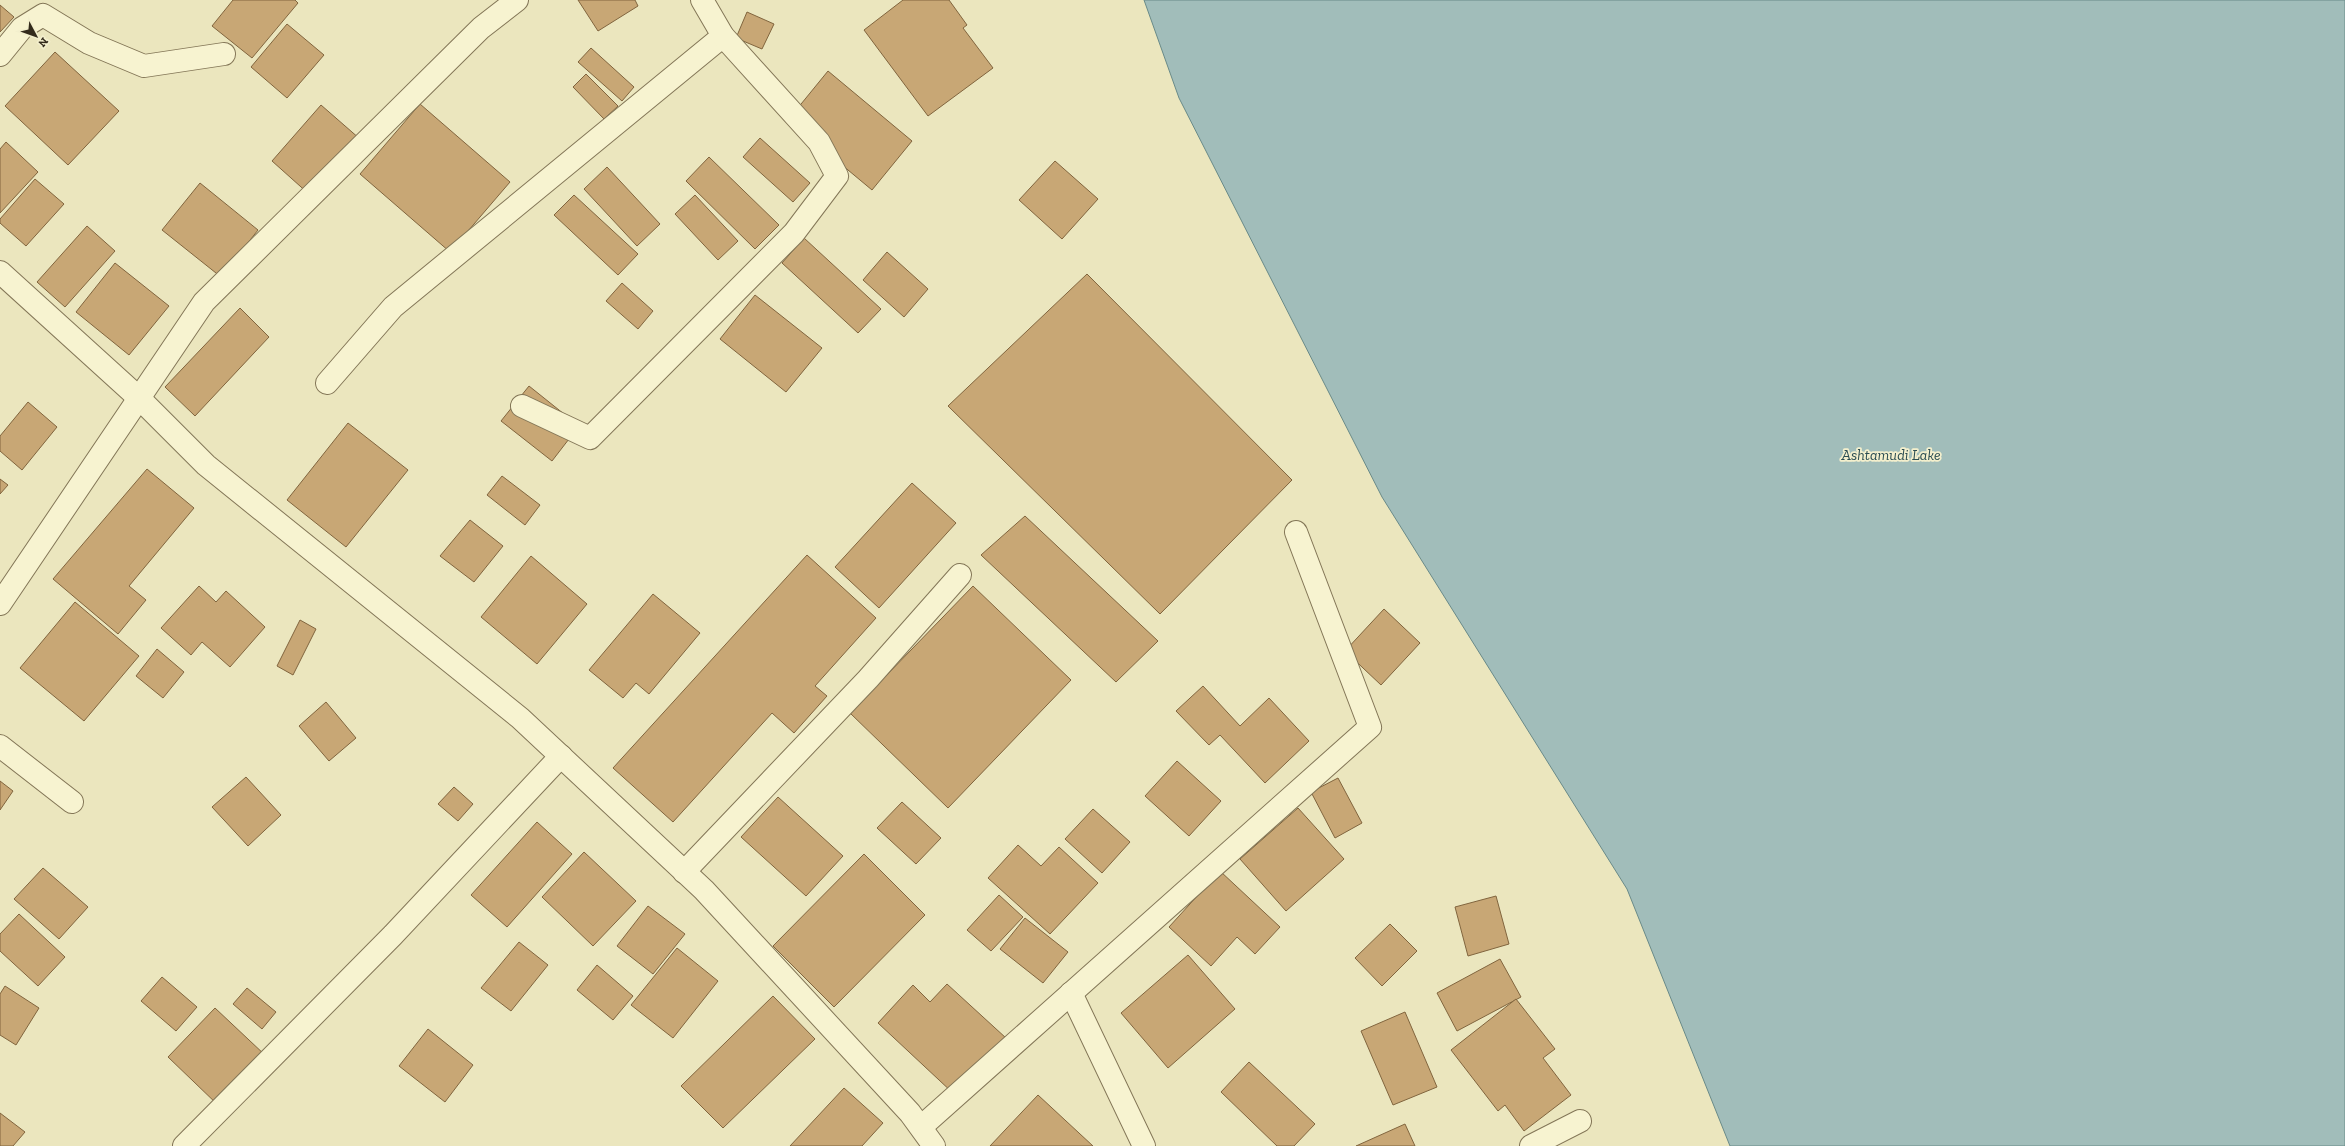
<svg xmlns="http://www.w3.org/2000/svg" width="2345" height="1146" font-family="'Zilla Slab',serif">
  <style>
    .water { fill: #a1bdba; stroke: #698a88 }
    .building { fill: #c8a775; stroke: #81653e }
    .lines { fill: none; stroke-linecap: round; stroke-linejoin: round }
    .street-casing { stroke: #837657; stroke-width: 24 }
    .street { stroke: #f7f3d0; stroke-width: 22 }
    .labels { text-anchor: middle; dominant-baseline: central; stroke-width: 3.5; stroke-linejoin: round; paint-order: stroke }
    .water-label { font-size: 15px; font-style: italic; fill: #2b4d52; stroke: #f3efcd }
  </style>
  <rect width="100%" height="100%" fill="#ebe6be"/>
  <!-- water -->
  <polygon class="water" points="1144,0 2345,0 2345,1146 1730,1146 1627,889 1382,497 1179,98"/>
  <!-- building -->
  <g class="building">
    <polygon points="233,0 295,0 298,3 252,58 212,26"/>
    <polygon points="578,0 635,0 638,6 598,31"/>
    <polygon points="903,0 949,0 967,25 963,28 993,68 928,116 864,30"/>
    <polygon points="0,5 14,17 0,32"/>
    <polygon points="747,12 774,24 762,49 736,38"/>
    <polygon points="287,24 324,55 287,98 251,67"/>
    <polygon points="591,48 634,87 622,101 578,62"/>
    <polygon points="55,52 119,111 68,165 5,106"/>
    <polygon points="828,71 912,141 872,190 788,120"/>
    <polygon points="586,74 618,106 604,119 573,87"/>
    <polygon points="420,104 510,182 450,252 360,174"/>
    <polygon points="321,105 360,139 310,195 272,161"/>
    <polygon points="760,138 810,183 793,202 743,157"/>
    <polygon points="6,142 38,172 0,213 0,149"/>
    <polygon points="709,157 779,225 755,249 686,181"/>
    <polygon points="1055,161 1098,199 1062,239 1019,200"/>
    <polygon points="607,167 660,224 637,246 584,189"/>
    <polygon points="35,179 64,204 26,246 0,223 0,219"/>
    <polygon points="200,183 258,230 221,277 162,230"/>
    <polygon points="574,195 638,254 618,275 554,215"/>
    <polygon points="695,195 738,241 718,260 675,214"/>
    <polygon points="87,226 115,251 65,307 37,282"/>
    <polygon points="804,238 881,309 858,333 782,263"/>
    <polygon points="887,252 928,289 904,317 863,280"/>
    <polygon points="115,263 169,306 129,355 76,312"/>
    <polygon points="1087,274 1292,480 1160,614 948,406"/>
    <polygon points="622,283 653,311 638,329 606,301"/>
    <polygon points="755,295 822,348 786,392 720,339"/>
    <polygon points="240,308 269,337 195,416 165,387"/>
    <polygon points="529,386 579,426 552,461 501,421"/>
    <polygon points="28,402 57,427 22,470 0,451 0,436"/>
    <polygon points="348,423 408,470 346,547 287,500"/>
    <polygon points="147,469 194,508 129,586 146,600 118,634 53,579"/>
    <polygon points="502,476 540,505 525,525 487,495"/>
    <polygon points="0,479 8,485 0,494"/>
    <polygon points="912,483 956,523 879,608 835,567"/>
    <polygon points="1025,516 1158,641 1116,682 981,555"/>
    <polygon points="470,520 503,546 474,582 440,556"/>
    <polygon points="807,555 876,618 815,686 827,696 794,733 772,713 673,822 613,768"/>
    <polygon points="531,556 587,604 537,664 481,617"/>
    <polygon points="199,586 216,602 226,591 265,627 230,667 202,642 191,655 161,628"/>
    <polygon points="973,586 1071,680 948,808 850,713"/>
    <polygon points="653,594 700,633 649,694 636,683 623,698 589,670"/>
    <polygon points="75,602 139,656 84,721 20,668"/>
    <polygon points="1384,609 1420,643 1381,685 1345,651"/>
    <polygon points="300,620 316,629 293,675 277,666"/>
    <polygon points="157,649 184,672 163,698 136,676"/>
    <polygon points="1203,686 1240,726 1269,698 1309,741 1265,783 1220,735 1209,745 1176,711"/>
    <polygon points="326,702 356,738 329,761 299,726"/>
    <polygon points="1177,761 1221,801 1189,836 1145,796"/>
    <polygon points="246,777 281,815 248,846 212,807"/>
    <polygon points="1338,778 1362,823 1335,838 1311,792"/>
    <polygon points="0,781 13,791 0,810"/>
    <polygon points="454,787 473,804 458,821 438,804"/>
    <polygon points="778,797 843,856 806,896 741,837"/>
    <polygon points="902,802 941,838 916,864 877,828"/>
    <polygon points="1298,808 1344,859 1286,911 1240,859"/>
    <polygon points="1093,809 1130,842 1102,873 1065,839"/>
    <polygon points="537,822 572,854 507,927 471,895"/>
    <polygon points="1018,845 1041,866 1059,847 1098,883 1050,934 988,878"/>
    <polygon points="584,852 636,901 593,946 542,897"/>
    <polygon points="864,854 925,915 834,1007 773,946"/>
    <polygon points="43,868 88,907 59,939 14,899"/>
    <polygon points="1220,871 1280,927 1255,954 1237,937 1211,966 1169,927"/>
    <polygon points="999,895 1023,917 991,951 967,930"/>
    <polygon points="1496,896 1509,944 1468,956 1455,907"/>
    <polygon points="648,906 685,934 653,974 617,946"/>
    <polygon points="19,914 65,957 38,986 0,951 0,934"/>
    <polygon points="1025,918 1068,952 1043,983 1000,949"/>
    <polygon points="1390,924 1417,951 1382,986 1355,958"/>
    <polygon points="519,942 548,965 511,1011 481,988"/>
    <polygon points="677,948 718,981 673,1038 631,1005"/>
    <polygon points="1188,955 1235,1009 1168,1068 1121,1013"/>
    <polygon points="1500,959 1521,997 1457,1031 1437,993"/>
    <polygon points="597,965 633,996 613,1020 577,990"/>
    <polygon points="162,977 197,1007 176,1031 141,1001"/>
    <polygon points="947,984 1006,1038 954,1094 878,1023 913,985 930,1002"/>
    <polygon points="5,986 39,1008 16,1045 0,1035 0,994"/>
    <polygon points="247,988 276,1012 262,1029 233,1004"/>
    <polygon points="773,996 815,1039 723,1128 681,1086"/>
    <polygon points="1516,999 1555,1049 1543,1058 1571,1095 1524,1131 1505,1105 1498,1111 1451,1050"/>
    <polygon points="215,1008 266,1056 219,1106 168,1057"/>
    <polygon points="1405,1012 1437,1087 1393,1105 1361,1031"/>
    <polygon points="428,1029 473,1065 445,1102 399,1066"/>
    <polygon points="1249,1062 1315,1124 1294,1146 1277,1146 1221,1092"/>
    <polygon points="844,1088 883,1123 862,1146 790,1146"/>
    <polygon points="1038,1095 1093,1146 990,1146"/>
    <polygon points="0,1113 25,1132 13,1146 0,1146"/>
    <polygon points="1405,1124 1415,1146 1356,1146"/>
  </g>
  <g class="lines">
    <!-- street casing -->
    <g class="street-casing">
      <g id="street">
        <polyline points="0,55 22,28 43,15 89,43 144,66 224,54"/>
        <polyline points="0,272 140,399 206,465 520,718 704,890 910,1113 934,1146"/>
        <polyline points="327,383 393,307 723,36"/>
        <polyline points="522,406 590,438 794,233 837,176 819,142 723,36 702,0"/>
        <polyline points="0,604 204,302 481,28 517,0"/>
        <polyline points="0,746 72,802"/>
        <polyline points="684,872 868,679 960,575"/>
        <polyline points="1071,993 1144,1146"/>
        <polyline points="921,1127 1370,727 1296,532"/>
        <polyline points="184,1146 393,935 561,756"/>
        <polyline points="1531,1146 1580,1121"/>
      </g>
    </g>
    <!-- street -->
    <use href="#street" class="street"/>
  </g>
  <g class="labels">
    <!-- water labels -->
    <g class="water-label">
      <text x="1891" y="455">Ashtamudi Lake</text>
    </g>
  </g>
  <!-- north arrow -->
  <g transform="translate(36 36) rotate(131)" stroke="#f3efcd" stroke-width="3" paint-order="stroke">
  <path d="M0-3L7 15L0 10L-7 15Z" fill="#332b1c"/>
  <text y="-6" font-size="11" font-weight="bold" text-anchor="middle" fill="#332b1c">N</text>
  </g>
</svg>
